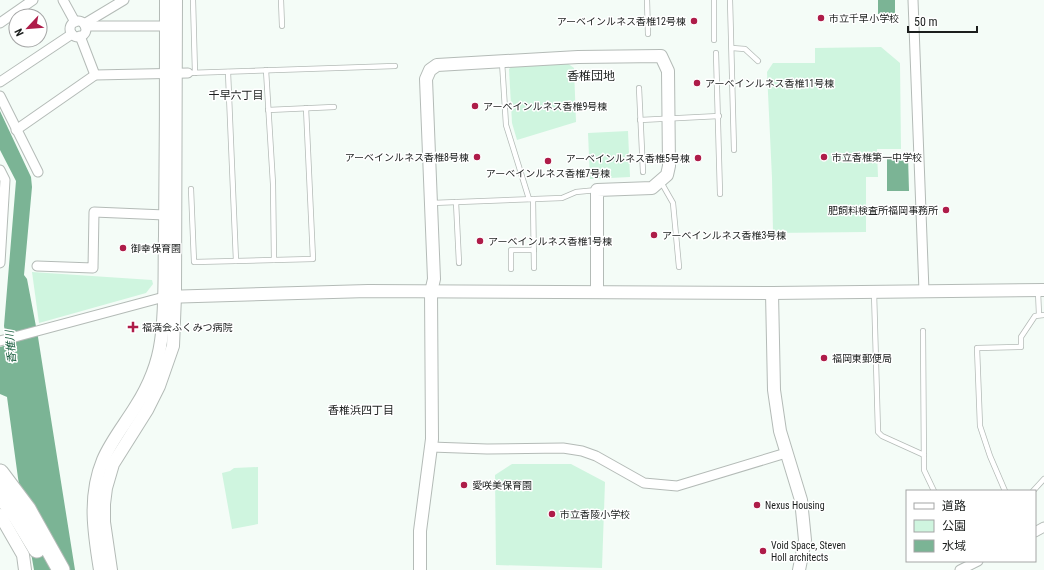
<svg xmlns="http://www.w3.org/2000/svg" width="1044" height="570" font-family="'Roboto Condensed','Noto Sans JP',sans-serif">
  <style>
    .green { fill: #cff5df }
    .water { fill: #7bb495 }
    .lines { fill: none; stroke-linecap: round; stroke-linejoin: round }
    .service-casing { stroke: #b4bbb7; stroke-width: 6 }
    .minor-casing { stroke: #b4bbb7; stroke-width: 11 }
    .tertiary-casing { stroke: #b4bbb7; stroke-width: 14 }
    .motorway-casing { stroke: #b4bbb7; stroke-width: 19 }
    .service { stroke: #fff; stroke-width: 4.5 }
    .minor { stroke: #fff; stroke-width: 9 }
    .tertiary { stroke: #fff; stroke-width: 12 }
    .motorway { stroke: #fff; stroke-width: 17 }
    .poi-dot { fill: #ae1c49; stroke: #fff; stroke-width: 1.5 }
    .labels { text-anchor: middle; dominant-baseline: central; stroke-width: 3; stroke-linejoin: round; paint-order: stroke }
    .poi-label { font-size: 10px; fill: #1b1e1d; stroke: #fff; text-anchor: start }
    .neighbourhood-label { font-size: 11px; fill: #1b1e1d; stroke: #fff }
    .water-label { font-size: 11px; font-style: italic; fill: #1d6042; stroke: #fff }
    .quarter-label { font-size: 12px; fill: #1b1e1d; stroke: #fff }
  </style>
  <rect width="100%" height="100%" fill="#f4fcf7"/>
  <!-- green -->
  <g class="green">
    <polygon points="881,47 900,63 901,149 877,149 878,177 866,177 866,232 773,233 772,178 767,72 773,63 815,63 815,48"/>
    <polygon points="567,63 574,68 576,122 517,140 512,123 509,69 514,65"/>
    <polygon points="628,131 630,177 590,179 588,133"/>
    <polygon points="32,272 152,280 153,284 146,293 39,323"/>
    <polygon points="512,464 571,464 605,482 602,568 496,565 495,475"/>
    <polygon points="258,467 258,524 232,529 222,473 230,471 234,468"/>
  </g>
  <!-- water -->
  <g class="water">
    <polygon points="878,0 895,0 895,13 878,14"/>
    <polygon points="0,111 31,177 32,187 24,275 27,279 38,337 75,570 34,570 18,478 7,397 0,394 0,347 7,345 4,326 16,181 0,150"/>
    <polygon points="908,156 909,191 887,191 887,157"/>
  </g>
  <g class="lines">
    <!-- service casing -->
    <g class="service-casing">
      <g id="service">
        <polyline points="193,0 195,73"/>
        <polyline points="281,0 282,26"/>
        <polyline points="647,0 648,34"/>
        <polyline points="730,0 734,150"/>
        <polyline points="714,40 714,0"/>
        <polyline points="732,48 745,49 758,61"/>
        <polyline points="716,53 720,194"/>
        <polyline points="502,62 506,125 529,199"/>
        <polyline points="266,70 273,184 274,260"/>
        <polyline points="228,72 236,261"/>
        <polyline points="188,73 395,66"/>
        <polyline points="639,88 643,172"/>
        <polyline points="268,110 334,107"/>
        <polyline points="640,120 719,116"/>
        <polyline points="661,182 673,203 679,267"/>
        <polyline points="191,189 194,262 313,259 306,108"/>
        <polyline points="533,199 534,268"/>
        <polyline points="456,202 459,263"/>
        <polyline points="432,203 562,198 576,192 597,190"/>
        <polyline points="511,269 511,250 534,250"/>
        <polyline points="1038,291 1039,315"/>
        <polyline points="874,292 878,432 882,436 924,455"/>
        <polyline points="923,331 924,470 934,491"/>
        <polyline points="1005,491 990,456 980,426 977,348 1021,347 1021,337 1035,316 1044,315"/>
        <polyline points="1033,491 1044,479"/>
      </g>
    </g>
    <!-- minor casing -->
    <g class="minor-casing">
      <g id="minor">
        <polyline points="63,0 75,22"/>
        <polyline points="913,0 924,291"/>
        <circle cx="78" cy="29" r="8"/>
        <polyline points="0,23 33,0"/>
        <polyline points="84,24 124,0"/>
        <polyline points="85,26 166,26"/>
        <polyline points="80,36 95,75"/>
        <polyline points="0,82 72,34"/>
        <polyline points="0,96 38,172"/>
        <polyline points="16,130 95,75 188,73"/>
        <polyline points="0,170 5,180 0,263"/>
        <polyline points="37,266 93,268 94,212 165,215"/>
        <polyline points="0,341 164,297"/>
        <polyline points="431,447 487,449 563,448 582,451 596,456 644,483 677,486 786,453"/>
        <polyline points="1035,532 1044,527"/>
        <polyline points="960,570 978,561"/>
      </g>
    </g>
    <!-- tertiary casing -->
    <g class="tertiary-casing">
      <g id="tertiary">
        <polyline points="772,293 774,390 780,431 801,500 805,540 799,570"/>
        <polyline points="164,297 368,291 772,293 1044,290"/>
        <polyline points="0,515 23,555 25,570"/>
        <path d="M100,570c-6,-37 -12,-74 3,-110 8,-19 22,-36 33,-54 12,-19 22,-43 25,-65 5,-34 3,-70 4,-105 1,-79 1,-157 1,-236"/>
        <polyline points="111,570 104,522 104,504 106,488 113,464 147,410 159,386 173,346 175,296 176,0"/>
        <polyline points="420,570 420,531 432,439 431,292 434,279 426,79 430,70 437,65 578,57 661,56 668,71 669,166 667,175 652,188 597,190 597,292"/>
      </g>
    </g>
    <!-- motorway casing -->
    <g class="motorway-casing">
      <g id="motorway">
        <polyline points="0,473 27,509 61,570"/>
        <polyline points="0,494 17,516 37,549"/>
      </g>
    </g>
    <!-- service -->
    <use href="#service" class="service"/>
    <!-- minor -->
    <use href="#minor" class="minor"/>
    <!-- tertiary -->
    <use href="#tertiary" class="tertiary"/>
    <!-- motorway -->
    <use href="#motorway" class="motorway"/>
  </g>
  <!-- markers -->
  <g class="poi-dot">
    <circle cx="821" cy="18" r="4"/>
    <circle cx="694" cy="21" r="4"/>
    <circle cx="697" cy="83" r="4"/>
    <circle cx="475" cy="106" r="4"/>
    <circle cx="477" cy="157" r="4"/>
    <circle cx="824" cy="157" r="4"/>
    <circle cx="698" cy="158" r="4"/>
    <circle cx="548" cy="161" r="4"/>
    <circle cx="946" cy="210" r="4"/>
    <circle cx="654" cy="235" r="4"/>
    <circle cx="480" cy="241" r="4"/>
    <circle cx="123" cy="248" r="4"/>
    <path d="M131 321h4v4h4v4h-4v4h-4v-4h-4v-4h4z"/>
    <circle cx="824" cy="358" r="4"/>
    <circle cx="464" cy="485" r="4"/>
    <circle cx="757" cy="505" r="4"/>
    <circle cx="552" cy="514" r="4"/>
    <circle cx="763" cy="551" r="4"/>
  </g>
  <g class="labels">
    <!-- poi labels -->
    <g class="poi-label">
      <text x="829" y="18">市立千早小学校</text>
      <text x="686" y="21" text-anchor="end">アーベインルネス香椎12号棟</text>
      <text x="705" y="83">アーベインルネス香椎11号棟</text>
      <text x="483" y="106">アーベインルネス香椎9号棟</text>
      <text x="469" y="157" text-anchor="end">アーベインルネス香椎8号棟</text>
      <text x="832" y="157">市立香椎第一中学校</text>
      <text x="690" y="158" text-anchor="end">アーベインルネス香椎5号棟</text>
      <text x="548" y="173" text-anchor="middle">アーベインルネス香椎7号棟</text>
      <text x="938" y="210" text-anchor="end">肥飼料検査所福岡事務所</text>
      <text x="662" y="235">アーベインルネス香椎3号棟</text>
      <text x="488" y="241">アーベインルネス香椎1号棟</text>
      <text x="131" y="248">御幸保育園</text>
      <text x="142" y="327">福満会ふくみつ病院</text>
      <text x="832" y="358">福岡東郵便局</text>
      <text x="472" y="485">愛咲美保育園</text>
      <text x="765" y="505">Nexus Housing</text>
      <text x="560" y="514">市立香陵小学校</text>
      <text x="771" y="545">Void Space, Steven<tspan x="771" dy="12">Holl architects</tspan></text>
    </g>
    <!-- neighbourhood labels -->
    <g class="neighbourhood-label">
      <text x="236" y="95">千早六丁目</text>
      <text x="361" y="410">香椎浜四丁目</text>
    </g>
    <!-- water labels -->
    <g class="water-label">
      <text transform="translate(11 347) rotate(-94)">香椎川</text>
    </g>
    <!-- quarter labels -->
    <g class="quarter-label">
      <text x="591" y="76">香椎団地</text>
    </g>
  </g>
  <!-- legend -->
  <rect x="906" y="490" width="130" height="72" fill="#ffffff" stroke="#a4a5a5"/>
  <rect x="914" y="503" width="20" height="6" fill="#ffffff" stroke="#a4a5a5"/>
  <text x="942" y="510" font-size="12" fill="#1b1e1d">道路</text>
  <rect x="914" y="520" width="20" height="12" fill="#cff5df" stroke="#a4a5a5"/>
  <text x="942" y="530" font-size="12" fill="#1b1e1d">公園</text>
  <rect x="914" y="540" width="20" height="12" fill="#7bb495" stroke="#a4a5a5"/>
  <text x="942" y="550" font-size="12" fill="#1b1e1d">水域</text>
  <!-- north arrow -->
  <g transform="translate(28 28) rotate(244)"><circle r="19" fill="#ffffff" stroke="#a4a5a5"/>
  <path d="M0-3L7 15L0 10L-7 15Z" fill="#ae1c49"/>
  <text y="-6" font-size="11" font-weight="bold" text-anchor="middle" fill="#1b1e1d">N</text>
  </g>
  <!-- scale -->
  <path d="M908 26v6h69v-6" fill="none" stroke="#1b1e1d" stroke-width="2"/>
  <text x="914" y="26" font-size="12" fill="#1b1e1d" stroke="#ffffff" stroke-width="3" paint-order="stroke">50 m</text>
</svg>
